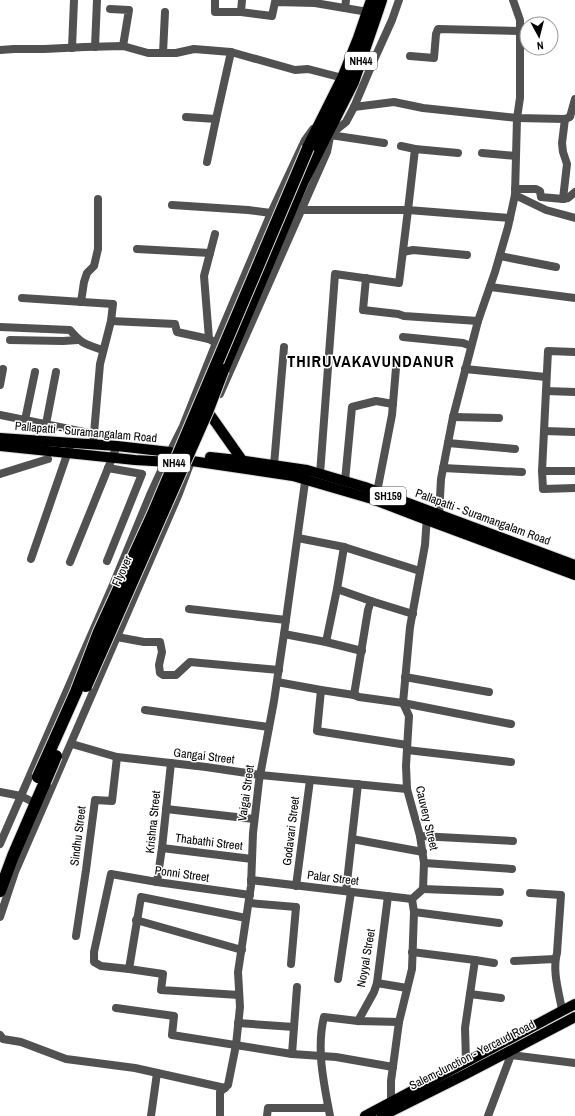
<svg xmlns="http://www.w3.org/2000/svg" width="575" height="1116" font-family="'Archivo Narrow',sans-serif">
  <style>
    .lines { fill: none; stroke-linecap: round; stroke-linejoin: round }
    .major-casing { stroke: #dbdbdb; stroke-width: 12 }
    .highway-casing { stroke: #dbdbdb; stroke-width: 14 }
    .minor { stroke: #515151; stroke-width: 8 }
    .major { stroke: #000; stroke-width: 10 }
    .highway { stroke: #000; stroke-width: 12 }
    .highway-bridge-casing { stroke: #dbdbdb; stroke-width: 14; stroke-linecap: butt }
    .highway-bridge { stroke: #000; stroke-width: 12 }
    .labels { text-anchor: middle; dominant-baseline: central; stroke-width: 3; stroke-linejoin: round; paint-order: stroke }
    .shield { fill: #fff; stroke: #4c4c4c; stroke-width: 1 }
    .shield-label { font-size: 11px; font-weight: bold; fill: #000 }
    .street-label { font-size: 12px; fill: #000; stroke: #fff }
    .district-label { font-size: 16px; font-weight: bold; letter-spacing: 1px; fill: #000; stroke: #fff }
  </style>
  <rect width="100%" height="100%" fill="#fff"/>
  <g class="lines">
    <!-- major casing -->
    <g class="major-casing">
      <g id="major">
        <polyline points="211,416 242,460"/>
        <polyline points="0,438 117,446 170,452"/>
        <polyline points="0,446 135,460 171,462"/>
        <polyline points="210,457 238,460 307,470 365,487 575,565"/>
        <polyline points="192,461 293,476 372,499 427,520 575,575"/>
        <polyline points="365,1116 575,1004"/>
        <polyline points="382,1116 466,1074 575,1017"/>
      </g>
    </g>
    <!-- highway casing -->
    <g class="highway-casing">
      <g id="highway">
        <polyline points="308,148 343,78 359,38 372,0"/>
        <polyline points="223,370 303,181 353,82 376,15 381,0"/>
        <polyline points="0,891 13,856 45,782"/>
      </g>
    </g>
    <!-- minor -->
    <g class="minor">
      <polyline points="215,0 215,12 241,12"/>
      <polyline points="242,0 241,12 272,16 275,2 315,3 316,0"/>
      <polyline points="315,3 368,12"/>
      <polyline points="345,8 346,0"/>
      <polyline points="110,9 129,10 123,46"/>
      <polyline points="95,47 97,0"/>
      <polyline points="72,48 74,0"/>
      <polyline points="0,50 14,49 44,49 85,47 123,46 148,53 176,53 194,49 231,52 295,70 308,69 343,78"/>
      <polyline points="163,53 165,12"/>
      <polyline points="410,56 434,58 436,34 438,29 520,31"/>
      <polyline points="354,107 394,102 423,108 517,118 565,119 570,117 575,99"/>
      <polyline points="186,117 216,119"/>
      <polyline points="330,135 346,122 354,107 373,62 392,20 399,0"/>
      <polyline points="330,135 384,143"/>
      <polyline points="401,146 415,149 458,153"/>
      <polyline points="415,149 408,210 510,218"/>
      <polyline points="482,153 516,156"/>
      <polyline points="207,162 216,119 231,52"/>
      <polyline points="515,189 536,189 540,191 541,197 563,199 567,164 563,152 562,143 565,119"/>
      <polyline points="515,195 546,210 575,218"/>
      <polyline points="563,199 568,198 575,192"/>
      <polyline points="172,205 248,210 271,213"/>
      <polyline points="302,210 408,210 399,283 335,274 320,474"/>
      <polyline points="137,249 210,253"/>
      <polyline points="403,252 413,250 467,255"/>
      <polyline points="500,256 556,267"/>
      <polyline points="366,278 363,310 398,314 404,316 478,321"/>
      <polyline points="490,287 575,298"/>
      <polyline points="22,298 113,304 111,321 100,364 93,445"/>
      <polyline points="81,302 84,282 87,273 94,266 98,249 98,199"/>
      <polyline points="111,321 175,324 177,332 209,339 216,343"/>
      <path d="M0,327l70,3c13,15 15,14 33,20"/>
      <polyline points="403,337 463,343 471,346"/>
      <polyline points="209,339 204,276 215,234"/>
      <polyline points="10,340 63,341 78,340"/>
      <polyline points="575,352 548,351 542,471 543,489 575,488"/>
      <polyline points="465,369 546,377"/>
      <polyline points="0,385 3,369"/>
      <polyline points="546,391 575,392"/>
      <polyline points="220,394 327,152 331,132"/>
      <polyline points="0,415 94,434"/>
      <polyline points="453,417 499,418"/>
      <polyline points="25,420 35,372"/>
      <polyline points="46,424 56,372"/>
      <polyline points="544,431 575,432"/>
      <polyline points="448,443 515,449"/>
      <polyline points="172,448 183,426 216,343 271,213 305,140 313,129"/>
      <polyline points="274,465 284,347"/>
      <polyline points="443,468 522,472"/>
      <polyline points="542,471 575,471"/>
      <polyline points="0,474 48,459"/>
      <polyline points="345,481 352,407 376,401 393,404"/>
      <polyline points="377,492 392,415 396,368"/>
      <polyline points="439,515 441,479 453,417 478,321 495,272 508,227 515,195 517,118 520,98 520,20 513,0"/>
      <polyline points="298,538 344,547 420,571"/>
      <polyline points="31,559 71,443"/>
      <polyline points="107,561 142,474 108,468"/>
      <polyline points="70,562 117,446"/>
      <polyline points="337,589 371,601 413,614"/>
      <polyline points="189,609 286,620"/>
      <polyline points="284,634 326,642 362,651"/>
      <polyline points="117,637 144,642 160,642 162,652 159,665 160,673 163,675 176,675 190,662 279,670"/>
      <polyline points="326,642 337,589 344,547"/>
      <polyline points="405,677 489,692"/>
      <polyline points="277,682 321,690 354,695 359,697 403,703 511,724"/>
      <polyline points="321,690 317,731 407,745"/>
      <polyline points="354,695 368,610 371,601"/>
      <polyline points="145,710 269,727"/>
      <polyline points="72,744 117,757 206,767 260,775 407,789"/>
      <polyline points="407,750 511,762"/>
      <polyline points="0,792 21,796 29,800"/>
      <polyline points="166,809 254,819"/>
      <polyline points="420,836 513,841"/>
      <polyline points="352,839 423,852"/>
      <polyline points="0,844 112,587 150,495 167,458"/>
      <polyline points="162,848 252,859"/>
      <polyline points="424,863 512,869"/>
      <polyline points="251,880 412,899"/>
      <polyline points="157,882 162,848 171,763"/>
      <polyline points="296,886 310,780"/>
      <polyline points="423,889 500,892"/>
      <polyline points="346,891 358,784"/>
      <path d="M530,893l31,2 -4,58c-5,18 2,39 5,57"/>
      <polyline points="249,903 296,907 291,964"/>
      <polyline points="414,912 499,923"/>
      <polyline points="0,917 15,872 178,496 190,464"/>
      <polyline points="246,918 141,897 129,969 101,966 94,962 94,952 111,874 157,882 250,895"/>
      <polyline points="136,920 242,950"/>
      <polyline points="76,936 86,870 95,800 112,801 117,757"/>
      <polyline points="412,952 475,960 465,1028 466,1061"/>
      <polyline points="475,960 494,963"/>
      <polyline points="514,961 555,959"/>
      <polyline points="129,969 163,974 161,990 239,995"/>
      <polyline points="338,979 351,892"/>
      <polyline points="377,983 407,988"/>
      <polyline points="470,994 501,998"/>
      <polyline points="116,1008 174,1016 172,1035 292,1054 336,1057 393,1067"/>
      <polyline points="358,1021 374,992 377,983 388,896"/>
      <polyline points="238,1023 294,1027"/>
      <polyline points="0,1035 3,1039 21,1042 66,1059 135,1068 225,1088"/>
      <polyline points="292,1054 297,987"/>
      <polyline points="502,1056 511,1055 575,1063"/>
      <polyline points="391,1102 391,1081 399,1022 412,969 414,912 412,899 423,889 424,863 420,836 407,789 406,766 409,716 403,703 410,627 425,545 427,516"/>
      <polyline points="151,1116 157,1073"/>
      <polyline points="220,1116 220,1092 228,1085 236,1045 240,1007 238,972 251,886 253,833 259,781 274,701 285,627 306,475"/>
      <polyline points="267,1116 268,1108 323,1108 328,1107"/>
      <path d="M330,1116c-6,-32 -14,-67 -6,-99l34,4 41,1"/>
      <polyline points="488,1116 511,1055"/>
    </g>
    <!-- major -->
    <use href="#major" class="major"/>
    <!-- highway -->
    <use href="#highway" class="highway"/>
    <!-- highway-bridge casing -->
    <g class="highway-bridge-casing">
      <g id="highway-bridge">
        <polyline points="86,686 207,412 223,370"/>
        <polyline points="38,777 76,692 99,632 153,514 308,148"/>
        <polyline points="45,782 56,756"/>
      </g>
    </g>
    <!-- highway-bridge -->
    <use href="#highway-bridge" class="highway-bridge"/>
  </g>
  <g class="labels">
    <!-- shield labels -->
    <g class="shield">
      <rect x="345" y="52" width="32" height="18" rx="3"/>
      <rect x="158" y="454" width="32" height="18" rx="3"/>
      <rect x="370" y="487" width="36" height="18" rx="3"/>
    </g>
    <g class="shield-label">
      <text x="361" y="61">NH44</text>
      <text x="174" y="463">NH44</text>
      <text x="388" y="496">SH159</text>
    </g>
    <!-- street labels -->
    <g class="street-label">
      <text transform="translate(86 432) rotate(5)">Pallapatti - Suramangalam Road</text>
      <text transform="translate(483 517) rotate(20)">Pallapatti - Suramangalam Road</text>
      <text transform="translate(122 571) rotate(-66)">Flyover</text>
      <text transform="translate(204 756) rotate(7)">Gangai Street</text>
      <text transform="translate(246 793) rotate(-82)">Vaigai Street</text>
      <text transform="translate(427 818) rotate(77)">Cauvery Street</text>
      <text transform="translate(153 822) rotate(-84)">Krishna Street</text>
      <text transform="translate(291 831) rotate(-83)">Godavari Street</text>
      <text transform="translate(78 836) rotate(-83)">Sindhu Street</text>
      <text transform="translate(209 842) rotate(7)">Thabathi Street</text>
      <text transform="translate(182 874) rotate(8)">Ponni Street</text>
      <text transform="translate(333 878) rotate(7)">Palar Street</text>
      <text transform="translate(366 958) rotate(-80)">Noyyal Street</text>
      <text transform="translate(472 1055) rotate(-27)">Salem Junction - Yercaud Road</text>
    </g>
    <!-- district labels -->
    <g class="district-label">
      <text x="371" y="361">THIRUVAKAVUNDANUR</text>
    </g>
  </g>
  <!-- north arrow -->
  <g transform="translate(539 36) rotate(173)"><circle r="19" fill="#ffffff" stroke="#999999"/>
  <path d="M0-3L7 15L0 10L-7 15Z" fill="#000000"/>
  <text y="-6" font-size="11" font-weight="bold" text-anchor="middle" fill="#000000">N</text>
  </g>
</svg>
